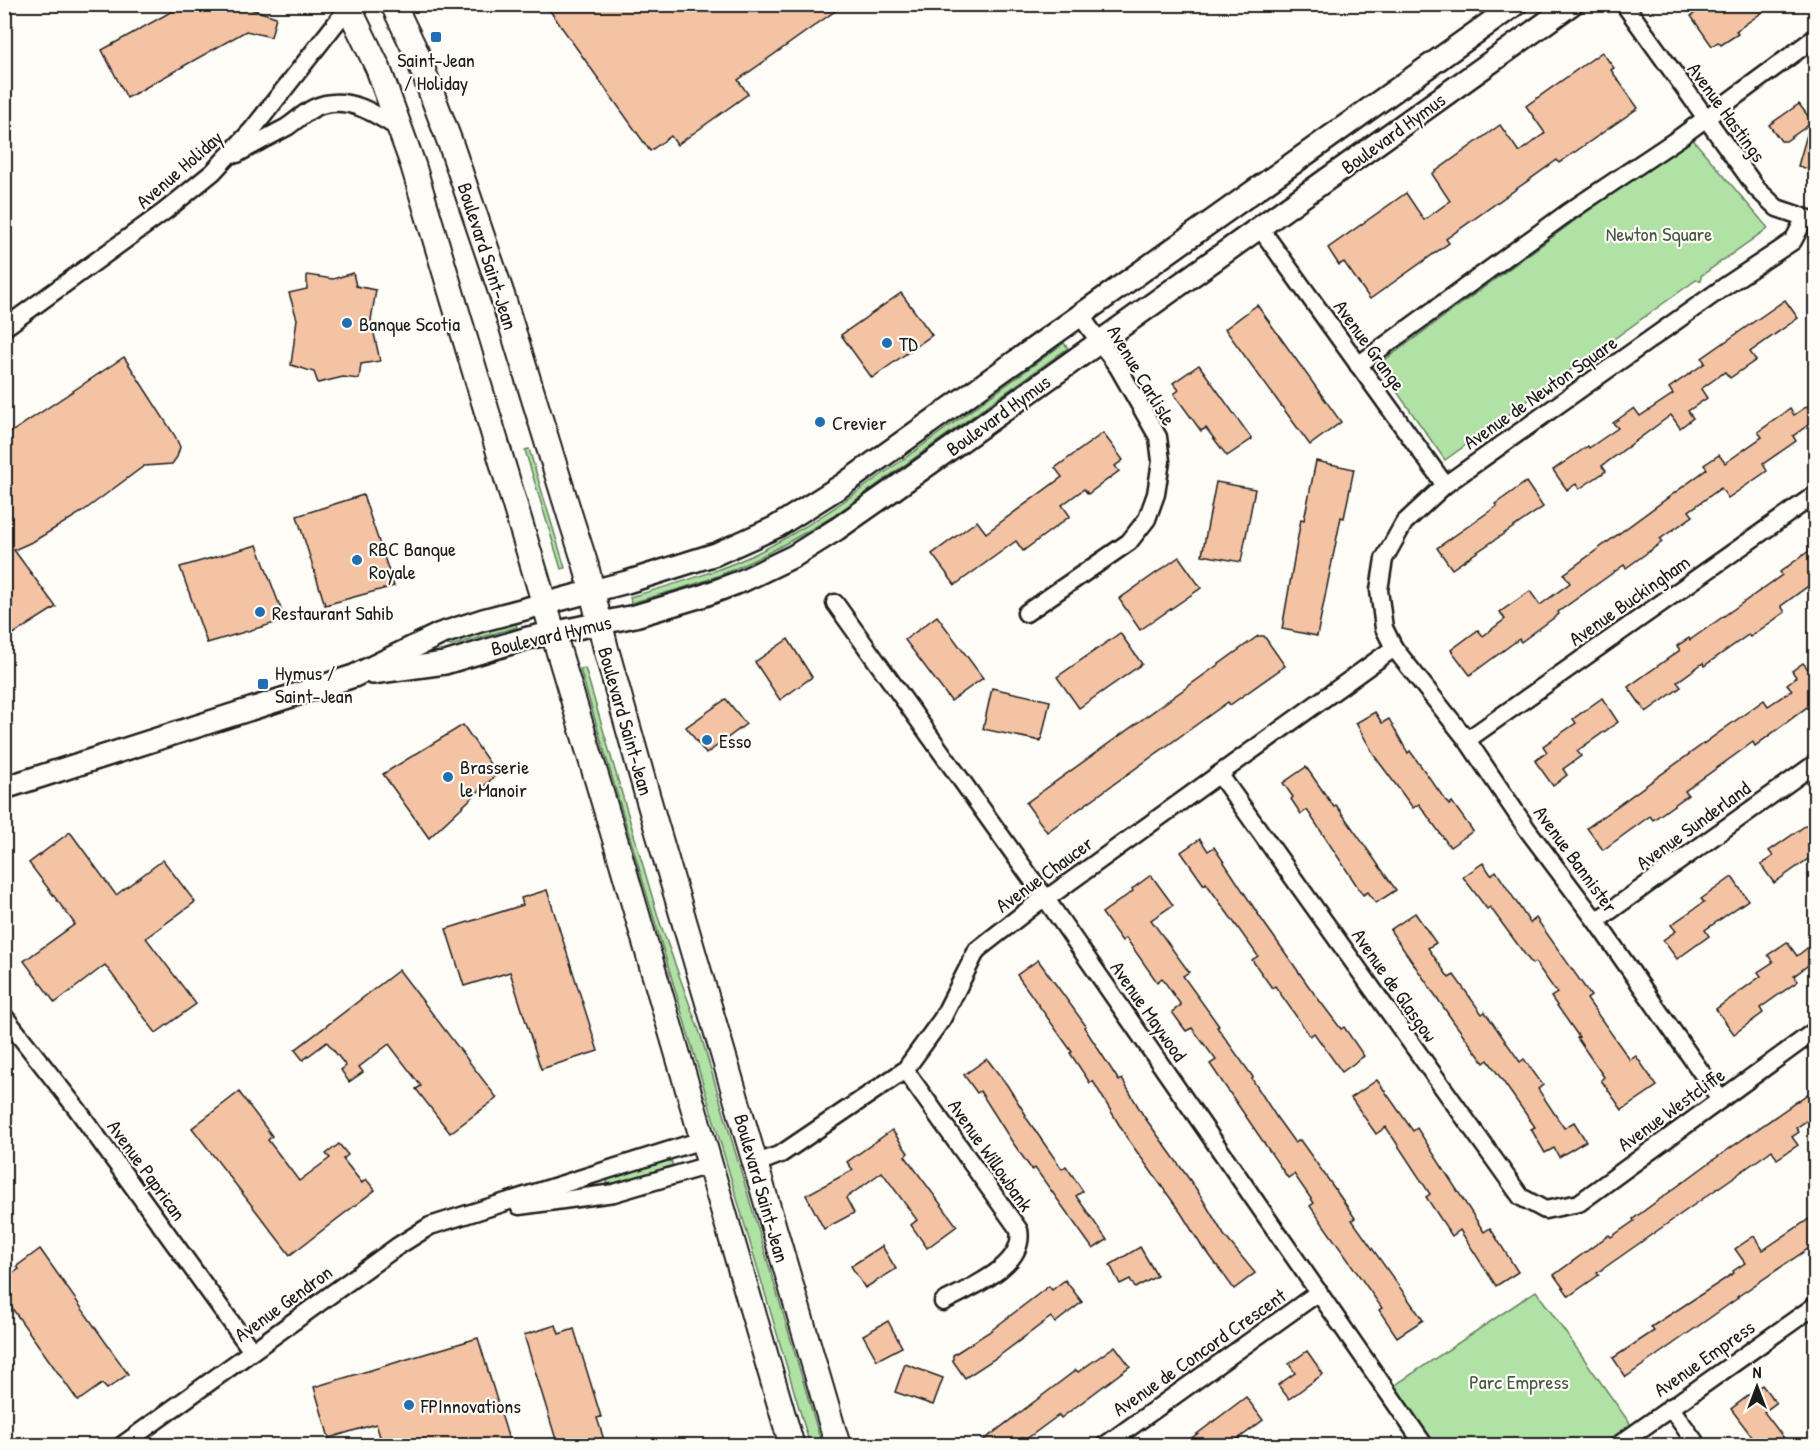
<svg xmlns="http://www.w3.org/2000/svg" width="1820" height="1450" font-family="'Patrick Hand',sans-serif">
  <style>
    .green { fill: #afe2a4; stroke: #667f60; stroke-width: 1.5 }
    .building { fill: #f4c3a4; stroke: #1c1c1c; stroke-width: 1.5 }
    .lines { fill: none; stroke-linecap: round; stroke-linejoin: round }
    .minor-casing { stroke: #1c1c1c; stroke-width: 21 }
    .tertiary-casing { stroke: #1c1c1c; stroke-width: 26 }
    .secondary-casing { stroke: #1c1c1c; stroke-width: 28 }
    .minor { stroke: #fdfcf7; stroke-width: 16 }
    .tertiary { stroke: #fdfcf7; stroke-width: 21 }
    .secondary { stroke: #fdfcf7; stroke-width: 24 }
    .poi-dot { fill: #1f6fb2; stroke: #fdfcf7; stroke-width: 2 }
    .labels { text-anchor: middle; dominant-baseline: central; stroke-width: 4.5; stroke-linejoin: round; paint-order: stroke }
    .poi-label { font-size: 20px; fill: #1c1c1c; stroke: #fdfcf7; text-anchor: start }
    .street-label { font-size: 20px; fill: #1c1c1c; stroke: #fdfcf7 }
    .park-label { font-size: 20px; fill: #485745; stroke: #fdfcf7 }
  </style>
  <rect width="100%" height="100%" fill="#fdfcf7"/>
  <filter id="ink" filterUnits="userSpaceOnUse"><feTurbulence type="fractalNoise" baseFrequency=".0167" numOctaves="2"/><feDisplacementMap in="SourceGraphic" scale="12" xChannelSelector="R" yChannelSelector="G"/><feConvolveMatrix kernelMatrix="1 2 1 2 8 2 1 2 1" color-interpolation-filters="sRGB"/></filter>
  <g filter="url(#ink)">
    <!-- green -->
    <g class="green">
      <polygon points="1690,136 1768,228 1701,276 1701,281 1696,280 1445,460 1378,365"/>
      <path d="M1064,343l4,5 -236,169c-39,23 -78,45 -120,61 -26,10 -54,17 -81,25l-1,-6c42,-12 85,-24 125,-43 50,-24 94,-56 139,-88 57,-41 114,-82 170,-123z"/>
      <polygon points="529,449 565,568 561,569 525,450"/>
      <polygon points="515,621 517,627 451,646 447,645 447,643"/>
      <polygon points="585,668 659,920 701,1036 822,1445 810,1445 580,669"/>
      <polygon points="665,1160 672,1162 672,1168 611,1186 607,1182 609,1177"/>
      <polygon points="1536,1291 1636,1432 1617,1445 1428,1445 1388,1390"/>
    </g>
    <!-- building -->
    <g class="building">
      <polygon points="185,4 248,4 251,9 276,17 271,37 246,31 127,98 102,50"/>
      <polygon points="545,4 845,4 738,80 748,94 677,145 671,136 650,151"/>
      <polygon points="1708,4 1774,4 1736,31 1738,34 1721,45 1718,42 1712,46 1691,16"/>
      <polygon points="1602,52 1614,68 1611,70 1638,108 1559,163 1557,160 1446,239 1449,243 1370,299 1344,262 1339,265 1328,248 1406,193 1424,220 1450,201 1432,174 1500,125 1519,152 1545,133 1526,106"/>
      <polygon points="1799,104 1811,120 1815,120 1815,171 1798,166 1810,124 1786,141 1781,141 1769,125"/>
      <polygon points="353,273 356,286 376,290 371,320 380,361 361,364 359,379 343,377 318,383 314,372 291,365 297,319 289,293 307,289 307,275 333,279"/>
      <polygon points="901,293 932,335 872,378 841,335"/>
      <polygon points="1785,300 1798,318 1750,352 1756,360 1730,378 1725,372 1701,389 1707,398 1688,411 1693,418 1680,428 1671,415 1602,466 1606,471 1579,489 1576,484 1567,490 1553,470 1588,446 1589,448 1618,428 1613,423 1634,408 1640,416 1673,394 1669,388 1705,363 1702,358"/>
      <polygon points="1257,305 1341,422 1310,445 1225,329"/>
      <polygon points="124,357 175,436 180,447 177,457 172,464 144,466 82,512 34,541 14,550 56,607 4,640 4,437"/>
      <polygon points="1199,365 1252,439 1227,456 1206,428 1201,431 1174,394 1179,390 1173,383"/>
      <polygon points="1815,401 1815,420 1793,436 1796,441 1763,464 1767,471 1728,498 1721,488 1689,511 1693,516 1660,539 1662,542 1626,568 1624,565 1558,612 1559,614 1521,642 1519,639 1470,675 1451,650 1478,630 1483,636 1505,619 1500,612 1530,591 1540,605 1570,583 1564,574 1707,469 1704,465 1719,455 1725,463 1762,437 1758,432 1790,409 1794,415"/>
      <polygon points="1103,433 1123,460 1115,466 1119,471 1088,494 1084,489 1062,505 1070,516 1023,551 1016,541 955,585 932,554 977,521 986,533 1062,477 1055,468"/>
      <polygon points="1316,461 1354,469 1344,518 1341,517 1317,636 1282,629 1301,519 1304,520"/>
      <polygon points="1216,482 1255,489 1241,562 1202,555"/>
      <polygon points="1526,482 1543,507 1452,569 1437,548 1497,506 1495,504"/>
      <polygon points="363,495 394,586 325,605 297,516"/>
      <polygon points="257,545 285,620 207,643 180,567"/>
      <polygon points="1809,551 1815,560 1815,581 1781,606 1785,612 1750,637 1748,635 1704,666 1703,663 1677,682 1681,687 1646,712 1628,687 1680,650 1677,646 1689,638 1690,640 1782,575 1780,572"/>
      <polygon points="1179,557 1201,588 1140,630 1119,599"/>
      <polygon points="937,616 983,678 951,701 905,640"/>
      <polygon points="1120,633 1142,664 1079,708 1057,677"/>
      <polygon points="1258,636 1264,636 1285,666 1230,705 1228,702 1047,832 1026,803"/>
      <polygon points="788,639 812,677 780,700 755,662"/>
      <polygon points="1803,663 1808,669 1815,664 1815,701 1755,746 1753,742 1685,791 1688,795 1653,820 1650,816 1603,850 1587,828 1764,700 1768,706 1792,690 1787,684 1796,677 1792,671"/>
      <polygon points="992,688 1050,701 1041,741 983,729"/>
      <polygon points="1602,698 1618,722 1577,751 1581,756 1563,769 1567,775 1553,786 1535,761 1547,752 1543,746 1576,723 1573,719"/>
      <polygon points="726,699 746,724 706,754 686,727"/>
      <polygon points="1375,712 1382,723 1389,719 1408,753 1410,751 1449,805 1452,802 1473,831 1450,847 1419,804 1413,808 1376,758 1356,723"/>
      <polygon points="463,725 497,774 429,838 383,774"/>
      <polygon points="1306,767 1334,807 1336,805 1396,890 1376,903 1368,892 1363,895 1307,810 1301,814 1291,799 1293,797 1283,783"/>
      <polygon points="1815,819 1815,854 1774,883 1761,865 1773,856 1769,851"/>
      <polygon points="70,832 116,895 163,860 195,902 146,938 196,1004 156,1033 105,965 55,1003 24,961 75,924 29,863"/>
      <polygon points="1200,839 1208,851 1214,847 1262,920 1310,988 1341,1029 1344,1027 1364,1056 1342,1072 1314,1033 1310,1036 1275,986 1272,988 1252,960 1258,956 1206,883 1204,885 1181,852"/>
      <polygon points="1483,863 1491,875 1496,871 1530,923 1536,918 1591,996 1587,999 1630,1060 1636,1056 1657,1086 1622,1110 1601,1080 1604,1077 1577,1038 1579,1037 1551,997 1557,993 1535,962 1532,964 1490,907 1487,909 1463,877"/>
      <polygon points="1151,875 1173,905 1151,920 1189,972 1183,976 1219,1026 1217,1027 1253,1077 1252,1079 1277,1118 1295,1143 1300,1140 1335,1189 1355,1218 1352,1220 1423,1320 1397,1337 1379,1310 1382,1308 1310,1206 1314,1203 1294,1174 1288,1178 1210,1064 1216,1060 1192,1028 1186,1031 1172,1012 1181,1005 1162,978 1157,982 1126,938 1122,941 1102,913 1133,891 1132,889"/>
      <polygon points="1732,877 1748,900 1705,930 1709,936 1677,959 1663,940 1676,931 1671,925 1704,902 1701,899"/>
      <polygon points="547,890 598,1051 541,1069 510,972 464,986 446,929 523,905 521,898"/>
      <polygon points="1415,913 1436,943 1428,948 1449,978 1454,975 1482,1014 1485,1012 1520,1062 1524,1059 1543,1085 1538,1089 1564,1128 1574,1122 1586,1141 1559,1157 1554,1148 1545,1153 1531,1129 1535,1127 1488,1060 1484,1063 1453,1021 1390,930"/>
      <polygon points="1787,942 1797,956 1815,942 1815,960 1794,976 1798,981 1760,1008 1763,1013 1734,1034 1716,1009 1761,976 1758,972 1773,962 1768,955"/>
      <polygon points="1038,960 1086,1026 1084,1027 1119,1081 1122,1079 1143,1115 1197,1190 1224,1235 1255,1273 1234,1289 1205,1249 1204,1250 1181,1213 1127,1138 1093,1081 1090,1083 1070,1053 1072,1052 1017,975"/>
      <polygon points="399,970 497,1098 450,1133 416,1089 421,1086 389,1044 359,1067 363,1072 349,1082 341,1070 346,1066 327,1042 303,1060 295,1050"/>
      <polygon points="987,1059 1007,1085 1026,1115 1025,1116 1062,1169 1066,1166 1083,1191 1076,1196 1107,1240 1093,1249 1035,1168 1032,1170 1011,1140 980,1091 977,1093 964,1075"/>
      <polygon points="1377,1080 1413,1131 1417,1128 1484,1232 1490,1228 1518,1272 1496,1286 1460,1230 1452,1236 1426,1197 1430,1194 1386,1127 1376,1134 1351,1098"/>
      <polygon points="1815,1089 1815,1115 1796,1128 1799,1132 1792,1137 1798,1145 1777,1159 1772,1150 1768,1153 1597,1273 1599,1275 1569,1296 1554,1275 1609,1235 1611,1237 1634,1221 1633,1219 1713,1160"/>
      <polygon points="239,1092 272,1136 268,1140 299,1181 330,1158 326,1154 339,1144 348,1155 343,1159 362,1183 366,1179 375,1190 290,1255 192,1128"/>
      <polygon points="892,1130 908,1153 905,1156 957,1226 927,1248 911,1225 917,1220 882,1172 846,1198 854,1213 824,1229 806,1195 853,1170 847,1162"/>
      <polygon points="1815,1215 1815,1244 1737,1297 1738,1298 1626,1377 1613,1358 1654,1331 1651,1327 1734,1273 1733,1271 1745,1263 1735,1249 1754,1236 1763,1250"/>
      <polygon points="882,1246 896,1269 865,1288 851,1266"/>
      <polygon points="1140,1247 1157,1276 1135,1288 1130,1279 1120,1284 1110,1265"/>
      <polygon points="40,1249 128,1374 107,1389 102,1384 78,1401 4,1297 4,1279 19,1269 17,1266"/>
      <polygon points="1065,1280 1082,1302 1055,1323 1051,1317 999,1356 965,1378 953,1361 953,1355 989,1332 1049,1286 1052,1290"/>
      <polygon points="888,1321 902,1347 877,1360 863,1335"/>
      <polygon points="556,1325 559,1334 574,1329 601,1417 597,1418 606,1446 558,1446 524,1335"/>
      <polygon points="478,1338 509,1440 490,1446 383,1446 376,1424 329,1438 314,1387"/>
      <polygon points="1115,1346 1130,1366 1061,1418 1059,1415 1025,1440 1023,1438 1013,1446 976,1446 1076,1370 1078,1372"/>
      <polygon points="1307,1351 1323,1374 1289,1399 1278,1385 1295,1373 1289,1364"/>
      <polygon points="905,1364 943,1378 933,1405 895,1392"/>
      <polygon points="1762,1385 1776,1403 1764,1412 1790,1446 1759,1446 1731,1409"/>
      <polygon points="1246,1397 1263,1420 1229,1446 1181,1446"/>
    </g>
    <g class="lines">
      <!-- minor casing -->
      <g class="minor-casing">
        <g id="minor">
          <polyline points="1624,4 1757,189 1777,208 1815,221"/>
          <path d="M237,154c16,-9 33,-18 50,-27 9,-6 17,-14 27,-19 31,-15 61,5 87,22"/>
          <polyline points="1260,228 1445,485"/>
          <polyline points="4,328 165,211 213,172 252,130 351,4"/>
          <polyline points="1358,365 1567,213 1679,138 1816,37"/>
          <polyline points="835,603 1046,899 1425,1446"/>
          <polyline points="1026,613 1129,542 1147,519 1156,494 1161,461 1158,437 1118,367 1080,315"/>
          <polyline points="1467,740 1816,494"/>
          <polyline points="1219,774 1521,1197 1545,1210 1579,1203 1816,1030"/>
          <polyline points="1596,921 1816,763"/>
          <polyline points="4,1016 77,1109 252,1351"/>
          <path d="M905,1070l114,160c7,36 -50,58 -76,72"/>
          <polyline points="1720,1099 1596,921 1527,829 1467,740 1394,648 1384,628 1379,590 1384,559 1404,523 1445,485 1724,287 1793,241 1805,218"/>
          <polyline points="755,1164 781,1154 905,1070 942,1019 977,950 1037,903 1046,899 1394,648"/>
          <polyline points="519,1206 614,1193 709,1165"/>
          <polyline points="1670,1407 1698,1446"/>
          <polyline points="121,1446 398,1246 430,1226 702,1140"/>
          <polyline points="1104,1446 1319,1292"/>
          <polyline points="1617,1446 1816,1305"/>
        </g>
      </g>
      <!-- tertiary casing -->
      <g class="tertiary-casing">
        <g id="tertiary">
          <polyline points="372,673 445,663 528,638 635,616 702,596 742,581 794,556 837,529 894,489 1572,4"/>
          <polyline points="4,788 354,676 440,634 483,620 627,582 716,554 776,527 841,486 1516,4"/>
        </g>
      </g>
      <!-- secondary casing -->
      <g class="secondary-casing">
        <g id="secondary">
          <polyline points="347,4 378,68 413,165 617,846 792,1446"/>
          <polyline points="393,4 416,52 451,145 503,298 570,516 586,566 606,649 648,798 838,1446"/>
        </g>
      </g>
      <!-- minor -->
      <use href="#minor" class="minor"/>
      <!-- tertiary -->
      <use href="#tertiary" class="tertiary"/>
      <!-- secondary -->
      <use href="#secondary" class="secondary"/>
    </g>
  </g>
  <!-- markers -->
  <g class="poi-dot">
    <rect x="430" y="31" width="12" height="12" rx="3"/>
    <circle cx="347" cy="323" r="6"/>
    <circle cx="887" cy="343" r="6"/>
    <circle cx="820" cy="422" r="6"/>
    <circle cx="357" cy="560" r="6"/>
    <circle cx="260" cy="612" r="6"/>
    <rect x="257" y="678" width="12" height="12" rx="3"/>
    <circle cx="707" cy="740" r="6"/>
    <circle cx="448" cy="777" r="6"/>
    <circle cx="409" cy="1405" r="6"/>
  </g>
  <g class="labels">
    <!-- poi labels -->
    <g class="poi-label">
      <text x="436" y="59" text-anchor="middle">Saint-Jean<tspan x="436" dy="23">/ Holiday</tspan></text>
      <text x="359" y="323">Banque Scotia</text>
      <text x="899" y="343">TD</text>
      <text x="832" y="422">Crevier</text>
      <text x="369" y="548">RBC Banque<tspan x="369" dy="23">Royale</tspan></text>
      <text x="272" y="612">Restaurant Sahib</text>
      <text x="275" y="672">Hymus /<tspan x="275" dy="23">Saint-Jean</tspan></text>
      <text x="719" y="740">Esso</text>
      <text x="460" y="766">Brasserie<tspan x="460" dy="23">le Manoir</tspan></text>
      <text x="421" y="1405">FPInnovations</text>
    </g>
    <!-- street labels -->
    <g class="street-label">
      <text transform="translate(1727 112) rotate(54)">Avenue Hastings</text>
      <text transform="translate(1393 133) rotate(-36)">Boulevard Hymus</text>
      <text transform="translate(179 169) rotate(-41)">Avenue Holiday</text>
      <text transform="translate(488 256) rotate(72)">Boulevard Saint-Jean</text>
      <text transform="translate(1370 345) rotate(54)">Avenue Grange</text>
      <text transform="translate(1142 375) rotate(59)">Avenue Carlisle</text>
      <text transform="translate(1540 392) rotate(-35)">Avenue de Newton Square</text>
      <text transform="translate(998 415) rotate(-36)">Boulevard Hymus</text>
      <text transform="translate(1629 600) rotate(-35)">Avenue Buckingham</text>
      <text transform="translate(551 635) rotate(-13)">Boulevard Hymus</text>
      <text transform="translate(626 721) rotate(74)">Boulevard Saint-Jean</text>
      <text transform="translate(1693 825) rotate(-36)">Avenue Sunderland</text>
      <text transform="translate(1576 859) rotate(54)">Avenue Bannister</text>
      <text transform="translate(1044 874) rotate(-36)">Avenue Chaucer</text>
      <text transform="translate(1395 985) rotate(55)">Avenue de Glasgow</text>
      <text transform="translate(1149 1011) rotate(55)">Avenue Maywood</text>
      <text transform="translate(1671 1109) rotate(-36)">Avenue Westcliffe</text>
      <text transform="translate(991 1155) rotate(55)">Avenue Willowbank</text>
      <text transform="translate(147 1170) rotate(54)">Avenue Paprican</text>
      <text transform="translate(762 1188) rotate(74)">Boulevard Saint-Jean</text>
      <text transform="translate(283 1303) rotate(-36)">Avenue Gendron</text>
      <text transform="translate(1199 1352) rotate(-35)">Avenue de Concord Crescent</text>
      <text transform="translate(1704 1358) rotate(-35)">Avenue Empress</text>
    </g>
    <!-- park labels -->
    <g class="park-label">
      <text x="1659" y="233">Newton Square</text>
      <text x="1519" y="1381">Parc Empress</text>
    </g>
  </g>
  <!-- margin -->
  <rect width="1820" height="1450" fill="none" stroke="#fdfcf7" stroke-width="24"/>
  <rect x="12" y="12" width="1796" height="1426" fill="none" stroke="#1c1c1c" stroke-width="2" filter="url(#ink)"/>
  <!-- north arrow -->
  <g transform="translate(1757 1387)" stroke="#fdfcf7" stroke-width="4.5" paint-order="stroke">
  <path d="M0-4.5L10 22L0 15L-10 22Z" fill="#1c1c1c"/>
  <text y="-9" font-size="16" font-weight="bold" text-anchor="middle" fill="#1c1c1c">N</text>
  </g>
</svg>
